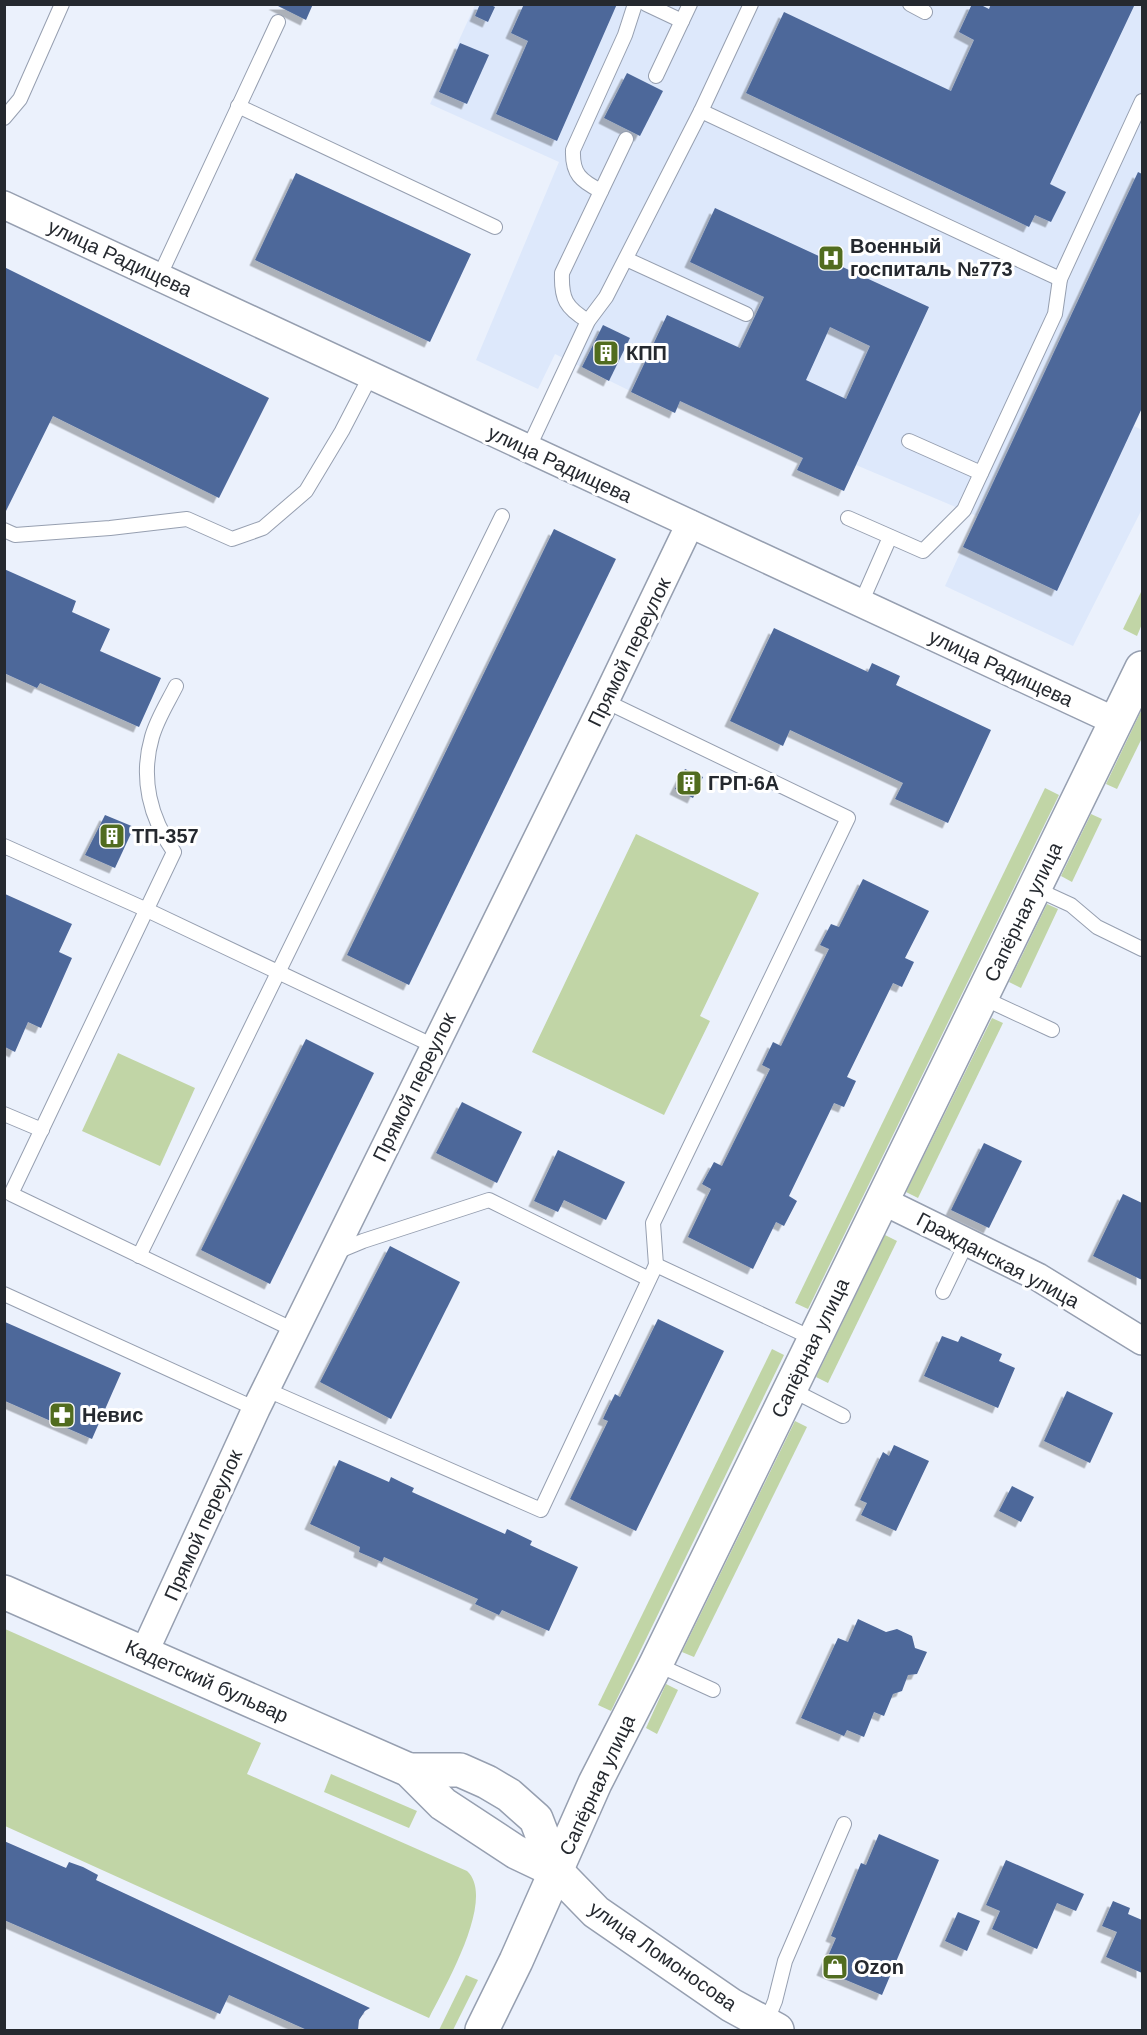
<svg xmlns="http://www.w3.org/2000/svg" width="1147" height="2035" font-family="Helvetica,sans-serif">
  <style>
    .built { fill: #dde8fb }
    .green { fill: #c1d5a6 }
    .building { fill: #4d689a; fill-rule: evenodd; filter: url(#shadow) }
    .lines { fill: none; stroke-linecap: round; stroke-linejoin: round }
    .lane-casing { stroke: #969fb0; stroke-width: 16 }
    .street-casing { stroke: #969fb0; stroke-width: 30 }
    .secondary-casing { stroke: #969fb0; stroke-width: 36 }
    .lane { stroke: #fff; stroke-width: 14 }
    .street { stroke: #fff; stroke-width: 27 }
    .secondary { stroke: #fff; stroke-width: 33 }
    .labels { text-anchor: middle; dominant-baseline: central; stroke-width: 6; stroke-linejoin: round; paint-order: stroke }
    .poi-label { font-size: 20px; font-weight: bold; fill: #25292f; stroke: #fff; text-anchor: start }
    .street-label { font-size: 20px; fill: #25292f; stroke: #fff }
  </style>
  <defs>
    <filter id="shadow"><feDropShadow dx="-5.5" dy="5.5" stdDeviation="0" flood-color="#0004"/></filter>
  </defs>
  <rect width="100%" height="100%" fill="#ebf1fc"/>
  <!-- built -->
  <polygon class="built" points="475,5 1142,5 1142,408 1134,426 1142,430 1142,509 1073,646 945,586 977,516 856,465 844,491 797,470 802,458 681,402 675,413 555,354 538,389 476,360 559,162 430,104"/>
  <!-- green -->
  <g class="green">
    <polygon points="1142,590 1142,624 1137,636 1123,629"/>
    <polygon points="1142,709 1142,738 1117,789 1106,784"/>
    <polygon points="1045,788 1059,795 808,1309 795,1303"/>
    <polygon points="1091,814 1102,819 1072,882 1061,876"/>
    <polygon points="636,834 759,893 700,1016 710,1021 664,1115 532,1052"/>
    <polygon points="1047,904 1058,909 1021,988 1009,982"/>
    <polygon points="992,1018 1003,1023 918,1198 906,1192"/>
    <polygon points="118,1053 195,1088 160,1166 82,1131"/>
    <polygon points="885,1235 897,1241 828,1383 816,1377"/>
    <polygon points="772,1349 784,1355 611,1711 598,1705"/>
    <polygon points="795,1421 807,1427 694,1657 682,1652"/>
    <path d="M5,1629l256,114 -14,31 220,97c30,27 -23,117 -38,147l-424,-192z"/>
    <polygon points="666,1684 678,1690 657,1734 646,1728"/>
    <polygon points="331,1774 417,1811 409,1828 324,1792"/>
    <polygon points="466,1975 478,1980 453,2030 439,2030"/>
  </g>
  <!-- building -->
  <g class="building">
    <polygon points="274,4 313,4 306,20"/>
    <polygon points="480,4 489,4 495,7 488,22 475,16"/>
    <polygon points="524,4 617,4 557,141 496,114 528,41 511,33"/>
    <polygon points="972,4 979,4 989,9 991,4 1135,4 1050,184 1066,192 1051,222 1035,215 1029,227 746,93 784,12 951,91 974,40 959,32"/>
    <polygon points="460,43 489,55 467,104 439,92"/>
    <polygon points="627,73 663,91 640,136 604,118"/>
    <polygon points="1138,172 1142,174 1142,408 1057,591 963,547"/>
    <polygon points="296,173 471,254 430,342 255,260"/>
    <path d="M715,208l214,99 -85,184 -47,-21 6,-12 -123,-57 -5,12 -44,-21 36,-77 73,33 24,-51 -74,-35zM830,327l40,19 -24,53 -40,-19z"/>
    <polygon points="4,267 269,398 219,498 53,416 6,511 4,510"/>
    <polygon points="603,325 630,338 609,381 582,367"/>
    <polygon points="554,529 616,559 409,985 347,955"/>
    <polygon points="4,569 76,601 72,612 110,629 100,651 161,678 139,727 40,683 37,688 4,673"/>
    <polygon points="774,628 868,672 872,663 900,676 896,685 991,730 948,823 895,799 903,783 790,730 783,746 730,721"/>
    <polygon points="685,769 703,777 693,798 675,789"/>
    <polygon points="105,815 134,827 115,868 85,855"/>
    <polygon points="863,879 929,911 905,958 914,962 902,987 893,983 847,1077 856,1081 844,1107 834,1103 789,1196 797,1201 784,1226 776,1222 753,1269 688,1237 711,1189 702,1184 714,1162 722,1166 770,1069 762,1065 773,1042 781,1046 829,949 820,945 831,924 839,927"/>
    <polygon points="5,894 72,924 59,952 72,958 41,1028 28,1022 15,1052 5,1047"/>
    <polygon points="306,1039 374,1073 270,1284 201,1250"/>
    <polygon points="462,1102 522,1132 497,1183 436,1153"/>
    <polygon points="984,1143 1022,1161 989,1228 951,1210"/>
    <polygon points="558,1150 625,1182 606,1220 564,1200 558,1212 534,1201"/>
    <polygon points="1123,1194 1142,1203 1142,1280 1093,1256"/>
    <polygon points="390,1246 460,1282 391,1419 320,1382"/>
    <polygon points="658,1319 724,1351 636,1531 570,1499 608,1421 603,1419 609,1406 615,1394 620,1397"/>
    <polygon points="5,1322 121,1373 92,1439 5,1401"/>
    <polygon points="942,1336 958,1342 961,1336 1002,1354 999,1361 1015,1368 998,1408 924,1376"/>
    <polygon points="1067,1391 1113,1413 1090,1463 1044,1441"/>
    <polygon points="894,1445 929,1461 896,1531 861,1515 867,1503 860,1500 883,1452 889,1456"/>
    <polygon points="339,1460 389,1482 391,1477 403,1483 414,1488 412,1492 505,1534 507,1529 532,1541 530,1545 578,1567 549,1631 502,1610 499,1615 475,1604 478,1599 384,1557 382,1562 359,1552 360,1547 310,1524"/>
    <polygon points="1012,1486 1034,1497 1021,1522 999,1511"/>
    <polygon points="858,1619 886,1632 897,1629 912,1636 915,1648 927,1652 917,1674 908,1675 902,1691 893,1694 884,1716 874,1712 864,1737 847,1730 844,1736 801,1718 838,1638 848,1642"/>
    <polygon points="879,1834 939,1860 882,1995 822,1970 836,1938 831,1936 861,1863 866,1865"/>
    <polygon points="4,1841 66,1868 69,1862 83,1867 98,1875 96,1880 370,2008 365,2011 359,2020 358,2030 307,2030 229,1995 220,2014 4,1920"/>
    <polygon points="1006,1860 1084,1894 1076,1911 1057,1903 1037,1949 992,1929 1000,1911 986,1905"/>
    <polygon points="1113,1901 1130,1908 1128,1914 1142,1920 1142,1973 1106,1957 1117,1932 1102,1926"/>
    <polygon points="958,1912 980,1921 967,1951 945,1941"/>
  </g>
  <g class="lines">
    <!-- lane casing -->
    <g class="lane-casing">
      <g id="lane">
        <polyline points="646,4 682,21"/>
        <polyline points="910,4 925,12"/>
        <polyline points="656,76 690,4"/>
        <polyline points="238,106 495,227"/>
        <polyline points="701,111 1060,279"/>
        <polyline points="4,118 20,99 62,4"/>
        <path d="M601,191c-20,-10 -29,-17 -28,-41l52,-115 10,-31"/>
        <polyline points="626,259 746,314"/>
        <polyline points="160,275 278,22"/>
        <path d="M588,321c-22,-13 -27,-22 -26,-48l64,-134"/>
        <polyline points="909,441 981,473"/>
        <polyline points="528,449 588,321 606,297 701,111 751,4"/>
        <polyline points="848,518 923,551 964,510 1055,314 1060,279 1142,101"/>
        <polyline points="4,530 15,535 110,528 187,519 232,539 263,528 306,491 342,431 371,375"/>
        <polyline points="861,603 890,537"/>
        <path d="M176,686c-8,16 -19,33 -24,51 -12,41 -2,81 22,115l-163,342 283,136"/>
        <polyline points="605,701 848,818 653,1223 656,1265"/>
        <polyline points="4,846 147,910 434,1046"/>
        <polyline points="1034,888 1071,905 1097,927 1142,949"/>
        <polyline points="981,997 1052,1030"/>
        <polyline points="4,1114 42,1130"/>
        <polyline points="334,1253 363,1241 489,1200 649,1279"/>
        <polyline points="139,1256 502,516"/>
        <polyline points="943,1292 967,1242"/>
        <polyline points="4,1294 256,1409"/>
        <polyline points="265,1389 541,1510 656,1265 814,1339"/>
        <polyline points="790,1389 843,1416"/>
        <polyline points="656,1664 713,1690"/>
        <polyline points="765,2025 775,2001 785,1961 844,1824"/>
      </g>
    </g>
    <!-- street casing -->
    <g class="street-casing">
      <g id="street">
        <polyline points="4,205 1117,722"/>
        <polyline points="883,1201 1038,1277 1142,1341"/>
        <polyline points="144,1653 256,1409 605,701 690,524"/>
      </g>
    </g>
    <!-- secondary casing -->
    <g class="secondary-casing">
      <g id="secondary">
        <polyline points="4,1592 409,1770 443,1804 516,1852 556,1871 596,1912 731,2005 777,2030"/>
        <polyline points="409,1770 460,1770 487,1782 509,1795 536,1819 556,1871"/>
        <polyline points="482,2030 516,1961 595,1783 656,1664 1142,668"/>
      </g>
    </g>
    <!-- lane -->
    <use href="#lane" class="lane"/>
    <!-- street -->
    <use href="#street" class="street"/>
    <!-- secondary -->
    <use href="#secondary" class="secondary"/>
  </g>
  <!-- icons -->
  <defs>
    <g id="hospital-square" transform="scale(1.35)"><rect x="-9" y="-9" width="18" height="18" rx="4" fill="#516c1f" stroke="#fff"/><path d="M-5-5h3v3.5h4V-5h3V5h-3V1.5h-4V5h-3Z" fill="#fff"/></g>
    <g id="building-square" transform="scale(1.35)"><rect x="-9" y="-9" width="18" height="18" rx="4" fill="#516c1f" stroke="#fff"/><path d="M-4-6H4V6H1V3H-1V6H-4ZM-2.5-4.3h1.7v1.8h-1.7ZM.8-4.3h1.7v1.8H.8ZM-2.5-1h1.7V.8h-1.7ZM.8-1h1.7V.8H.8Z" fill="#fff"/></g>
    <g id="pharmacy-square" transform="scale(1.35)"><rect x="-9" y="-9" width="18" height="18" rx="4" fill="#516c1f" stroke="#fff"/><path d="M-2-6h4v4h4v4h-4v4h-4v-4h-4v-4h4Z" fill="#fff"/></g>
    <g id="shop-square" transform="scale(1.35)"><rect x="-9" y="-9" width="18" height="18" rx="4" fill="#516c1f" stroke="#fff"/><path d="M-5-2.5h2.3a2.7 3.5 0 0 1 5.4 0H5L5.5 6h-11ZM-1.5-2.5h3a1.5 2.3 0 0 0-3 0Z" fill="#fff"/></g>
  </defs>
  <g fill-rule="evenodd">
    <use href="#hospital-square" x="831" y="258"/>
    <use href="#building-square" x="606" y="353"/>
    <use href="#building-square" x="689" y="783"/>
    <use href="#building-square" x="112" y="836"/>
    <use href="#pharmacy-square" x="62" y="1415"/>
    <use href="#shop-square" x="835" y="1967"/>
  </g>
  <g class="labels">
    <!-- poi labels -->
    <g class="poi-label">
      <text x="850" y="246">Военный<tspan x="850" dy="23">госпиталь №773</tspan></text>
      <text x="626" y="353">КПП</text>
      <text x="708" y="783">ГРП-6А</text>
      <text x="132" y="836">ТП-357</text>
      <text x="82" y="1415">Невис</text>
      <text x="854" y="1967">Ozon</text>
    </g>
    <!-- street labels -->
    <g class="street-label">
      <text transform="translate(120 258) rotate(25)">улица Радищева</text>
      <text transform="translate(560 464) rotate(25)">улица Радищева</text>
      <text transform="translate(629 652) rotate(-64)">Прямой переулок</text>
      <text transform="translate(1001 668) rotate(25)">улица Радищева</text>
      <text transform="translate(1023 912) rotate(-64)">Сапёрная улица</text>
      <text transform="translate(414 1087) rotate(-64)">Прямой переулок</text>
      <text transform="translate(998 1260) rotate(28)">Гражданская улица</text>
      <text transform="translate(810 1348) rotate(-64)">Сапёрная улица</text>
      <text transform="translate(203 1525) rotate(-66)">Прямой переулок</text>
      <text transform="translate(207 1681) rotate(24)">Кадетский бульвар</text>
      <text transform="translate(597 1785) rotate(-65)">Сапёрная улица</text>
      <text transform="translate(663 1956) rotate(35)">улица Ломоносова</text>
    </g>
  </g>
  <!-- border -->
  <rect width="1147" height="2035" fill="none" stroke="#25292f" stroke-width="12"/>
</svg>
